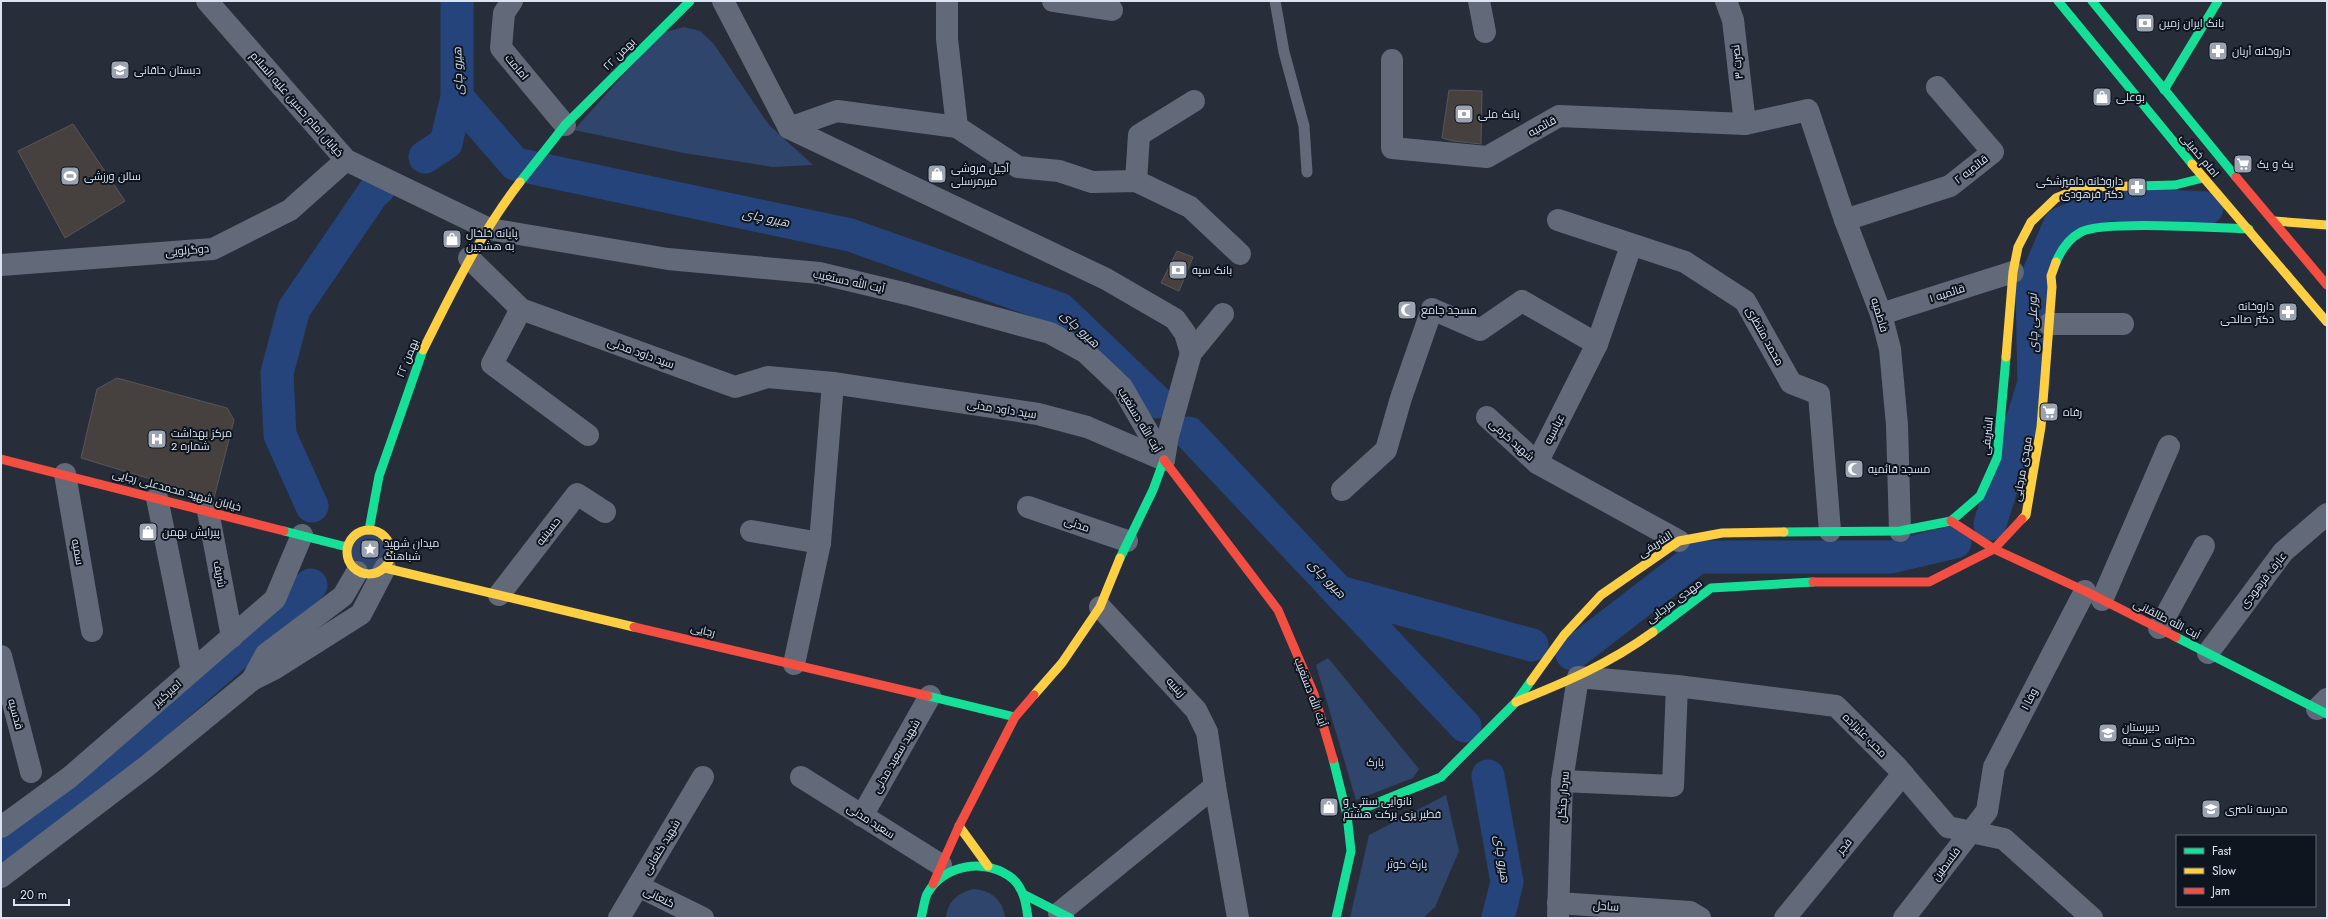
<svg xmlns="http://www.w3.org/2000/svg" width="2328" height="919" font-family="Jost,Cairo,sans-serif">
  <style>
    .green { fill: #30456b }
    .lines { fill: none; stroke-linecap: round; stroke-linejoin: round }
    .river { stroke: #25447b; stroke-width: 33 }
    .building { fill: #46413e; stroke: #585659 }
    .lane { stroke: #626a79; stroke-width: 11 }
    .street { stroke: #626a79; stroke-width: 22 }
    .fast { stroke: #16e098; stroke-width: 9 }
    .slow { stroke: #ffcf43; stroke-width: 9 }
    .jam { stroke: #f24e42; stroke-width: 9 }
    .labels { text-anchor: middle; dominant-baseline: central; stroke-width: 4; stroke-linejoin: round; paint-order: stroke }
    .poi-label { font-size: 11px; fill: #dbe4f3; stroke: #0f151f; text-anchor: start }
    .street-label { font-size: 11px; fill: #dbe4f3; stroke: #0f151f }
    .park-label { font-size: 11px; fill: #c4d9fd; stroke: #0f151f }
    .water-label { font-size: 12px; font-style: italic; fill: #d2ddef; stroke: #0f151f }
  </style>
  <rect width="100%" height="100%" fill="#272e3a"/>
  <!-- green -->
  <g class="green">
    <polygon points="684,27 700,31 713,43 769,125 813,165 773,167 684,153 574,130 661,33"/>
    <circle cx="369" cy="552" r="19"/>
    <polygon points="1328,658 1419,769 1413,778 1356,800 1316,665"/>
    <polygon points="1446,795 1459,851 1435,907 1423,918 1350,918 1369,835"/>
    <path d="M973,889c18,1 30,11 32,29h-59c1,-16 12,-25 27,-29z"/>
  </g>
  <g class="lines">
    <!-- river -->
    <g class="river">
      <polyline points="457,97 515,164 850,235 1060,309 1157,402"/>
      <polyline points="425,157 446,143 457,97 457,1"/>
      <polyline points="1189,433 1465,726"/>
      <polyline points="312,506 280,435 277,373 294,309 373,193 379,188"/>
      <polyline points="1990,524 2034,383 2032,289 2060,224 2108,204 2207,208"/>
      <polyline points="1339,592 1532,645"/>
      <polyline points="1572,654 1698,557 1891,557 1955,542"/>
      <polyline points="1488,776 1507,882 1498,918"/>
      <polyline points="1,845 96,776 236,654 311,585"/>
    </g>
  </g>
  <!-- building -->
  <g class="building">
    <polygon points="1449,90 1482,91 1481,144 1453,141 1442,138"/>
    <polygon points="73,124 125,201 65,238 18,151"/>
    <polygon points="1177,251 1193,257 1179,291 1161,283"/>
    <polygon points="117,378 227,408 234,420 214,498 81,458 97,389"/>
  </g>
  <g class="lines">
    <!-- lane -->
    <polyline class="lane" points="1275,1 1284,52 1304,126 1307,172"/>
    <!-- street -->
    <g class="street">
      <polyline points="207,1 346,160 489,229 668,259 819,273 907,294 1050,333 1085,352 1122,387 1164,460"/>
      <polyline points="512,1 504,13 501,48 565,125"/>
      <polyline points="723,1 789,128 1106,279 1175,319 1185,333 1191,353"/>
      <polyline points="1053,1 1112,10"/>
      <polyline points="1479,1 1485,32"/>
      <polyline points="1726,1 1733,20 1745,124"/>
      <polyline points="1392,60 1392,148 1487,157 1559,116 1745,124 1808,110 1845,220 1881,314 1890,349 1897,425 1900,531"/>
      <polyline points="957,127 1018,167 1059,171 1092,182 1136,181 1190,207 1240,254"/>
      <polyline points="789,128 837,111 957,127 947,39 947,1"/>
      <polyline points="1136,181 1139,135 1194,101"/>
      <polyline points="1558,220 1685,262 1745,301 1791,383 1819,394 1830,531"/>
      <polyline points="1845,220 1950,186 1993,152 1937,87"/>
      <polyline points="1631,246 1597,344 1537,463 1679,541"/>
      <polyline points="469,258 521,309 735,387 768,377 833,383 1038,414 1087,427 1164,460"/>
      <polyline points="1,265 213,249 290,210 346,160"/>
      <polyline points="521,309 492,364 588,435"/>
      <polyline points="1881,314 2013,272"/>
      <polyline points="2049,324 2123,324"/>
      <polyline points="1487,417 1537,463"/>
      <polyline points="1164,460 1168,436 1191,353 1223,314"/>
      <polyline points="65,474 92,631"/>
      <polyline points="1342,490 1386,450 1401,398 1432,309 1480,330 1522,301 1597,344"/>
      <polyline points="157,498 192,671"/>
      <polyline points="1028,507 1127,541"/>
      <polyline points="208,511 232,637"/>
      <polyline points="751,531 820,543"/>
      <polyline points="499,595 577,494 605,512"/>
      <polyline points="2102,600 2169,446"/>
      <polyline points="1100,607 1196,710 1207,732 1215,786"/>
      <polyline points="2159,628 2204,546"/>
      <polyline points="2208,653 2283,552 2327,514"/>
      <polyline points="1,656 31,772"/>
      <polyline points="794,664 820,543 833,383"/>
      <polyline points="252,680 266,654 343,596 357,572"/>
      <polyline points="2317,709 2327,699"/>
      <polyline points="801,777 941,865"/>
      <polyline points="1562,781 1673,786 1677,686"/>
      <polyline points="862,816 930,696"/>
      <polyline points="1,827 70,777 275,599 302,535"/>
      <polyline points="1,877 147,766 252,680 274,669 361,614 385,568"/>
      <polyline points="638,886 703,918"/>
      <polyline points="1558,903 1690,912 1700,918"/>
      <polyline points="1059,913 1215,786 1238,918"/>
      <polyline points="619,918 703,777"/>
      <polyline points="1558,918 1562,781 1578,677 1677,686 1836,706 1896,766 1948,827 2004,839 2092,918"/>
      <polyline points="1785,918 1903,774"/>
      <polyline points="1904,918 1987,811 1994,767 2085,591"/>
    </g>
    <!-- fast -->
    <g class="fast">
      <polyline points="2058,1 2192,164"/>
      <polyline points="2092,1 2236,177"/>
      <polyline points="2164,90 2218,1"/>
      <polyline points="520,182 565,125 690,1"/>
      <polyline points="2136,186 2175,185 2203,178"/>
      <path d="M2056,262c5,-12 12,-23 25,-30 22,-12 136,-4 168,-3"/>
      <polyline points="369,530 379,476 423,350"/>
      <polyline points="284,531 347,547"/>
      <polyline points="1784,532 1900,531 1951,521 1980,496 1997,458 2006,357"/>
      <polyline points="1120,558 1153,490 1164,460"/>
      <polyline points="1653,632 1711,588 1813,582"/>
      <polyline points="2176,637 2327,714"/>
      <polyline points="928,696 1015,717"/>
      <polyline points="1333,759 1347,815 1351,851 1336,918"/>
      <polyline points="1347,815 1441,777 1516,702 1531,681"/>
      <polyline points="1023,894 1070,918"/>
      <path d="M921,918c2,-7 3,-17 6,-24 16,-30 60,-37 86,-15 11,10 13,25 15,39"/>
    </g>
    <!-- slow -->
    <g class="slow">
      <polyline points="2192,164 2327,322"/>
      <polyline points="2274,221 2327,225"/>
      <path d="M423,350c29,-58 57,-116 97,-168"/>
      <polyline points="2006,357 2013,272 2018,247 2031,222 2056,198 2083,187 2136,186"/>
      <polyline points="2022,519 2026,515 2041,427 2052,287 2051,276 2056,262"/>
      <circle cx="369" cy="552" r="22"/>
      <polyline points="385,568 634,627"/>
      <polyline points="1531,681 1564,635 1601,595 1679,541 1722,533 1784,532"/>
      <polyline points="1034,695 1062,663 1100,607 1120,558"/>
      <path d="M1516,702c50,-20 93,-38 137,-70"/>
      <polyline points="959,826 988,866"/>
    </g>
    <!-- jam -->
    <g class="jam">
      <polyline points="2236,177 2327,285"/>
      <polyline points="1,459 284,531"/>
      <polyline points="1164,460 1278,610 1314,694 1333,759"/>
      <polyline points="1951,521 1994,549 2085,591 2176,637"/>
      <polyline points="1813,582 1929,582 1994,549 2022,519"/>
      <polyline points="634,627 928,696"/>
      <polyline points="933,884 959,826 1015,717 1034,695"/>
    </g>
  </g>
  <!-- icons -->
  <defs>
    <g id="bank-square" transform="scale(1)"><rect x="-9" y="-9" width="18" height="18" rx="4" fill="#9ca4b2" stroke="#0f151f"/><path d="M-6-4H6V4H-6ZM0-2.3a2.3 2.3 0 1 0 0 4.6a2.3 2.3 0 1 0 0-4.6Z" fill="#fff"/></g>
    <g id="pharmacy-square" transform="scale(1)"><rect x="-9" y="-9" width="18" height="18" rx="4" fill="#9ca4b2" stroke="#0f151f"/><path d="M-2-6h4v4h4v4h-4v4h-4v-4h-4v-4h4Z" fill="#fff"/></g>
    <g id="school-square" transform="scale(1)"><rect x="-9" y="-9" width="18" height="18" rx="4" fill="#9ca4b2" stroke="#0f151f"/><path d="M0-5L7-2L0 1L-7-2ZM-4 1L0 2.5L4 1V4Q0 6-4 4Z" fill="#fff"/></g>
    <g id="shop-square" transform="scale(1)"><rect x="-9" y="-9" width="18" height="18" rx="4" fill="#9ca4b2" stroke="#0f151f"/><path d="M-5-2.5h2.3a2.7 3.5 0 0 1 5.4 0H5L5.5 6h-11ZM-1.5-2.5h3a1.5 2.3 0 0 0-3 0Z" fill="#fff"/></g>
    <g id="supermarket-square" transform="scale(1)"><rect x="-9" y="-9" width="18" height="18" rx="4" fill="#9ca4b2" stroke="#0f151f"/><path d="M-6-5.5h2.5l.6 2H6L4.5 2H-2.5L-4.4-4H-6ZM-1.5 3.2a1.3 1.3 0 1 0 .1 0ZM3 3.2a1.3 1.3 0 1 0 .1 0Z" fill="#fff"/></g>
    <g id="stadium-square" transform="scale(1)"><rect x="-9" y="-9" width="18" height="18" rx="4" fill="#9ca4b2" stroke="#0f151f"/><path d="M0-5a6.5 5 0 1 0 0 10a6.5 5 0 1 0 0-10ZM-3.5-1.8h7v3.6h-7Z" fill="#fff"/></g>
    <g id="mosque-square" transform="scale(1)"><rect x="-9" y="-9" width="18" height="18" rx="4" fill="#9ca4b2" stroke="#0f151f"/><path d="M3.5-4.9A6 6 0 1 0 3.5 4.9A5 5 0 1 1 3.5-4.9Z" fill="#fff"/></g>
    <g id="hospital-square" transform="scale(1)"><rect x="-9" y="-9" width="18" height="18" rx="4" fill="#9ca4b2" stroke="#0f151f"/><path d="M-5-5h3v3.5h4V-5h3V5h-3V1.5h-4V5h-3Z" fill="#fff"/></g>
    <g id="sight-square" transform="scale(1)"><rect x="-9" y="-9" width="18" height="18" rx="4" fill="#9ca4b2" stroke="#0f151f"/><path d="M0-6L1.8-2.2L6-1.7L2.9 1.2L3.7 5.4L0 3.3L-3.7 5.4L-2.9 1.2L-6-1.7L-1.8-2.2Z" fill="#fff"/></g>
  </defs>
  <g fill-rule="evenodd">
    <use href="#bank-square" x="2145" y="23"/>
    <use href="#pharmacy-square" x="2218" y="51"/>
    <use href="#school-square" x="120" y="70"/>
    <use href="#shop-square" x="2102" y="97"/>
    <use href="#bank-square" x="1464" y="114"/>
    <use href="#supermarket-square" x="2243" y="164"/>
    <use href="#shop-square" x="937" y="174"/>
    <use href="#stadium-square" x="70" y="176"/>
    <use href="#pharmacy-square" x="2137" y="187"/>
    <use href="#shop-square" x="452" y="239"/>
    <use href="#bank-square" x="1178" y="270"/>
    <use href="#mosque-square" x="1407" y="310"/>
    <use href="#pharmacy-square" x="2288" y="312"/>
    <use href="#supermarket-square" x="2049" y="412"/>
    <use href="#hospital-square" x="157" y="439"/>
    <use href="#mosque-square" x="1854" y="469"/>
    <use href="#shop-square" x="148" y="532"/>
    <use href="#sight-square" x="370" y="549"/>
    <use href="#school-square" x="2108" y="733"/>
    <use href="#shop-square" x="1329" y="807"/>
    <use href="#school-square" x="2211" y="809"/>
  </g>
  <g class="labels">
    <!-- poi labels -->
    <g class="poi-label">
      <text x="2159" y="23">بانک ایران زمین</text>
      <text x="2232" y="51">داروخانه آریان</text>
      <text x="134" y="70">دبستان خاقانی</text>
      <text x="2116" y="97">بوعلی</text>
      <text x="1478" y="114">بانک ملی</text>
      <text x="2257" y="164">یک و یک</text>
      <text x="951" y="168">آجیل فروشی<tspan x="951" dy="13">میرمرسلی</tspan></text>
      <text x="84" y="176">سالن ورزشی</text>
      <text x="2123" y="181" text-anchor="end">داروخانه دامپزشکی<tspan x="2123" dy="13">دکتر فرهودی</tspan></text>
      <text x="466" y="233">پایانه خلخال<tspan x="466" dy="13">به هشجین</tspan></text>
      <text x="1192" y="270">بانک سپه</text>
      <text x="2274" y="306" text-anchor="end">داروخانه<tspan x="2274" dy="13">دکتر صالحی</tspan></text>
      <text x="1421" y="310">مسجد جامع</text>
      <text x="2063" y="412">رفاه</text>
      <text x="171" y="433">مرکز بهداشت<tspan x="171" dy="13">شماره 2</tspan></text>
      <text x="1868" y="469">مسجد قائمیه</text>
      <text x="162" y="532">پیرایش بهمن</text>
      <text x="384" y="543">میدان شهید<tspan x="384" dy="13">شباهنگ</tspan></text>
      <text x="2122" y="727">دبیرستان<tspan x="2122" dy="13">دخترانه ی سمیه</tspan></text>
      <text x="1343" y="801">نانوایی سنتی و<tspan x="1343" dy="13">فطیر پزی برکت هشتم</tspan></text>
      <text x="2225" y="809">مدرسه ناصری</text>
    </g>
    <!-- street labels -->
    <g class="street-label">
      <text transform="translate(619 54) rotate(-45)">۲۲ بهمن</text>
      <text transform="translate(1737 62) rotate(-97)">نصرت ۳</text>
      <text transform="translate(517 67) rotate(50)">امامت</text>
      <text transform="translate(297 104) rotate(49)">خیابان امام حسین علیه السلام</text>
      <text transform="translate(1542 126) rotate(-29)">قائمیه</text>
      <text transform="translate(2200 155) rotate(50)">امام خمینی</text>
      <text transform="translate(1971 169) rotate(-38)">قائمیه ۲</text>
      <text transform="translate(187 250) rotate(-5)">دوگرلویی</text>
      <text transform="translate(849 281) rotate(12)">آیت الله دستغیب</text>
      <text transform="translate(1947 293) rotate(-18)">قائمیه ۱</text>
      <text transform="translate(1880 315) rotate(73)">فاطمیه</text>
      <text transform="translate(1765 336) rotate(61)">محمد منتظری</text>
      <text transform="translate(641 353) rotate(20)">سید داود مدنی</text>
      <text transform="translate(407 358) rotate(-68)">۲۲ بهمن</text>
      <text transform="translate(1002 409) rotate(9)">سید داود مدنی</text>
      <text transform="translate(1140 420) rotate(59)">آیت الله دستغیب</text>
      <text transform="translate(1554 429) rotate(-63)">عباسیه</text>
      <text transform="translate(1987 436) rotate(-84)">الشریفی</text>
      <text transform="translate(1512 440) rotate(42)">شهید کرمی</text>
      <text transform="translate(2022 469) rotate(-80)">مهدی مرجایی</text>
      <text transform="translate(177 490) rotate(15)">خیابان شهید محمدعلی رجایی</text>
      <text transform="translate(1077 524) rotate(19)">مدنی</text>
      <text transform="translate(548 531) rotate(-52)">حسینیه</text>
      <text transform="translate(1655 544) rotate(-33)">الشریفی</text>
      <text transform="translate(78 552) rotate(80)">سمیه</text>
      <text transform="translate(220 574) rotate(79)">شریف</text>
      <text transform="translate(2263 580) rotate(-52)">عارف فرهودی</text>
      <text transform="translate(1674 601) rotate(-36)">مهدی مرجایی</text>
      <text transform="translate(2167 619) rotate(27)">آیت الله طالقانی</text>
      <text transform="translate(703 630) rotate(13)">رجایی</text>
      <text transform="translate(1176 687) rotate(48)">زینبیه</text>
      <text transform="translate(1311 692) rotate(69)">آیت الله دستغیب</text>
      <text transform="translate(167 693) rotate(-41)">امیرکبیر</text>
      <text transform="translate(2029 699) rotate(-63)">وفا ۱</text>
      <text transform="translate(16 714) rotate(75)">قدسیه</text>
      <text transform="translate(1865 735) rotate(45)">محب علیزاده</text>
      <text transform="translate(896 756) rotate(-60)">شهید سعید مدنی</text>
      <text transform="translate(1563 797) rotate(-86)">سردار جنگل</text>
      <text transform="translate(871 821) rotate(32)">سعید مدنی</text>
      <text transform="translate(1844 846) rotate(-51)">فجر</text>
      <text transform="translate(661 847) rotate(-59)">شهید کنعانی</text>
      <text transform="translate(1946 864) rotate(-53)">فلسطین</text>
      <text transform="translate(659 897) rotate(26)">کنعانی</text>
      <text transform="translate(1606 906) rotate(4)">ساحل</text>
    </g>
    <!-- park labels -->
    <g class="park-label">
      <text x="1375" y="762">پارک</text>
      <text x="1407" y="864">پارک کوثر</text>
    </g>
    <!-- water labels -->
    <g class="water-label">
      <text transform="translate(458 71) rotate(-92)">هیرو چای</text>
      <text transform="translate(766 218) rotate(12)">هیرو چای</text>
      <text transform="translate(2033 323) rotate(-91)">نورعلی چای</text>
      <text transform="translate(1080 329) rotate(43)">هیرو چای</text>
      <text transform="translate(1327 579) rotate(47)">هیرو چای</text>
      <text transform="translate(1502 859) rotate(82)">هیرو چای</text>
    </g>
  </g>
  <!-- border -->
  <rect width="2328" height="919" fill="none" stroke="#dbe4f3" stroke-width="4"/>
  <!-- legend -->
  <rect x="2176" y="835" width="140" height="72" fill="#0f151f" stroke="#616874"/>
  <rect x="2184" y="848" width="20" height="6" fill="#16e098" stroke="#616874"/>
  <text x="2212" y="855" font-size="12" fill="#dbe4f3">Fast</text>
  <rect x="2184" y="868" width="20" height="6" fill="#ffcf43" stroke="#616874"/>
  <text x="2212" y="875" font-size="12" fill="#dbe4f3">Slow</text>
  <rect x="2184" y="888" width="20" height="6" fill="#f24e42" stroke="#616874"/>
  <text x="2212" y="895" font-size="12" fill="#dbe4f3">Jam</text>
  <!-- scale -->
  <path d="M14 899v6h55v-6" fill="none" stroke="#dbe4f3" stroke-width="2"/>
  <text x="20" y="899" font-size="12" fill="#dbe4f3" stroke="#0f151f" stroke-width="3" paint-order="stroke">20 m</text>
</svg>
